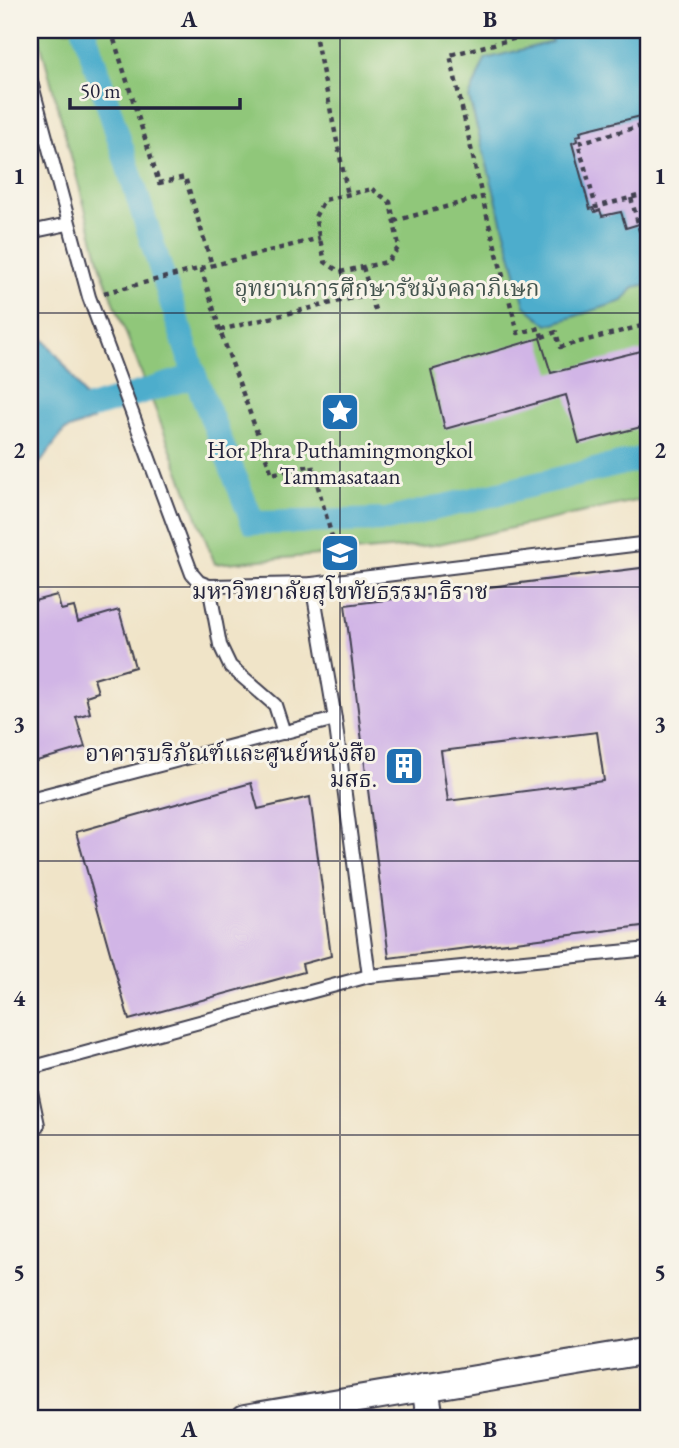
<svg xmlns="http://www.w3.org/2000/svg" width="679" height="1448" font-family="'EB Garamond','Noto Serif Thai',serif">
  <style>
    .green { fill: #90c77a; stroke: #59745a; stroke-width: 2 }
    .water { fill: #4dadcc; stroke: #386884; stroke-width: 2 }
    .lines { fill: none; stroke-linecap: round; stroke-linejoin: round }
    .canal { stroke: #4dadcc; stroke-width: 24 }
    .building { fill: #d1b5e6; fill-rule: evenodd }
    .service-casing { stroke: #413f50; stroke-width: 16 }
    .minor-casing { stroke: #413f50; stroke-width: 30 }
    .path { stroke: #413f50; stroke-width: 4.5; stroke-dasharray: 5 5; stroke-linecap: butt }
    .service { stroke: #fff; stroke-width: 12 }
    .minor { stroke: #fff; stroke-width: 26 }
    .grid { fill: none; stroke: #22223b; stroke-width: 2; stroke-opacity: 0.55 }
    .labels { text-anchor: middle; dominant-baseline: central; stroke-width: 6; stroke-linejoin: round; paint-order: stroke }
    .park-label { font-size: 23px; fill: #43544e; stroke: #f7f3e8 }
    .poi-label { font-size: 23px; fill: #22223b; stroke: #f7f3e8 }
    .neatline { fill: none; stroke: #22223b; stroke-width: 2.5 }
    .grid-label { font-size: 23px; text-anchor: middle; font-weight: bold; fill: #22223b }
  </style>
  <rect width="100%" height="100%" fill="#f7f3e8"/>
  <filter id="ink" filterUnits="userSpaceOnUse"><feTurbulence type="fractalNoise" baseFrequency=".0143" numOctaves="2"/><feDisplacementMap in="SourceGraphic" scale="14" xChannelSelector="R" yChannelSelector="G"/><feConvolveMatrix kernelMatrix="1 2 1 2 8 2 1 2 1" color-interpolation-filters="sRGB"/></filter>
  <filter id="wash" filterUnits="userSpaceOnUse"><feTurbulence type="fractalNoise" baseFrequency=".00686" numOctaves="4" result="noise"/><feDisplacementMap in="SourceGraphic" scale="28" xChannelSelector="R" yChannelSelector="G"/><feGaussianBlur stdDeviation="1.57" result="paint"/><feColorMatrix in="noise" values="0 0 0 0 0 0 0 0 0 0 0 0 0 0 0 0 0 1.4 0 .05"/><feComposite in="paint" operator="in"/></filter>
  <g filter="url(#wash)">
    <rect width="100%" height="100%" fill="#f0e4c8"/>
    <!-- green -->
    <polygon class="green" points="37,30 649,30 649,498 434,545 215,564 102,271"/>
    <!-- water -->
    <g class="water">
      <polygon points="549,30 649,30 649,284 634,287 623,301 548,325 525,306 469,98 485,59 552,42"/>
      <path d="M30,325c23,23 56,63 63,95l-29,11 -23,31 -11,6z"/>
    </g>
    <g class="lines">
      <!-- canal -->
      <g class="canal">
        <polyline points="84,30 195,376 253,523 387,520 649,457"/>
        <polyline points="90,408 195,376"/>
      </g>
    </g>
    <g id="blocks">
      <!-- building -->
      <g class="building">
        <polygon points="649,114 649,221 626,228 621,212 602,216 600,210 595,212 593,208 590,209 572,143 577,141 576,136 581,135 580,131"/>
        <polygon points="540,338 551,373 649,349 649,425 579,443 566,395 445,429 431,370"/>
        <path d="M649,567v358l-260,33 -44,-353zM597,732l7,49 -156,20 -7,-50z"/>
        <polygon points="57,595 61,610 74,607 78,622 119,610 135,667 94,679 98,692 86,696 90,713 76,717 85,747 30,763 30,602"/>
        <polygon points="251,783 258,809 310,797 331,956 302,964 304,972 129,1020 76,832"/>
      </g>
    </g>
  </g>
  <g filter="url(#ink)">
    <use href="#blocks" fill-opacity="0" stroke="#413f50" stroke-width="2"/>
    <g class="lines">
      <!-- service casing -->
      <g class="service-casing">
        <g id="service">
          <polyline points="30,78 89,297 192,574 199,582 209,586 312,584 649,543"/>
          <polyline points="30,232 68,224"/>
          <polyline points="312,584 335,719 369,976"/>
          <polyline points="209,586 220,645 230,666 275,705 284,733"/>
          <polyline points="30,799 335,719"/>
          <polyline points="30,1068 369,976 649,949"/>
          <polyline points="30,1087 38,1125 30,1137"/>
        </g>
      </g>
      <!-- minor casing -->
      <g class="minor-casing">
        <g id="minor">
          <polyline points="425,1387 430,1418"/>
          <polyline points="245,1418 649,1350"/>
        </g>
      </g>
      <!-- path -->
      <g class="path">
        <polyline points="111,30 159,183 185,177 212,265"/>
        <polyline points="314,30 348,195"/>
        <polyline points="528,30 529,35 450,55 482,197 518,333 540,328 542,337 540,338"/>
        <polyline points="649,141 645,125 578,143 596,207 649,193"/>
        <polygon points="372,189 390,202 399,247 387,262 340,272 325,262 315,217 324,200"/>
        <polyline points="631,198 649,262"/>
        <polyline points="394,221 482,197"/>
        <polyline points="363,267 375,310"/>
        <polyline points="201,268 220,330 272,474 312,465 340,566"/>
        <polyline points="104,293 320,238"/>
        <polyline points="220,330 369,294"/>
        <polyline points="542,337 556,332 560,347 649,324"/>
      </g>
      <!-- service -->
      <use href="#service" class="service"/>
      <!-- minor -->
      <use href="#minor" class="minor"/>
    </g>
  </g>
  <!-- grid -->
  <path class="grid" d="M340,30v1388M30,313h619M30,587h619M30,861h619M30,1135h619"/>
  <!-- icons -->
  <defs>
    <g id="sight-square" transform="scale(2.0125)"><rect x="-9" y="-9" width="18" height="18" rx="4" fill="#1f6fb2" stroke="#f7f3e8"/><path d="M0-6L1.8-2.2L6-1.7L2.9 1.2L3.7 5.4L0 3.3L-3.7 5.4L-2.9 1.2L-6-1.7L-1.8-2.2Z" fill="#fff"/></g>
    <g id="university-square" transform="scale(2.0125)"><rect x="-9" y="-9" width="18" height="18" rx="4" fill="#1f6fb2" stroke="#f7f3e8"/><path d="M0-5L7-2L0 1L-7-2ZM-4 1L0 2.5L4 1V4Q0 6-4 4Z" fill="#fff"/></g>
    <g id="building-square" transform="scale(2.0125)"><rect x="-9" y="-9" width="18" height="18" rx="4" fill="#1f6fb2" stroke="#f7f3e8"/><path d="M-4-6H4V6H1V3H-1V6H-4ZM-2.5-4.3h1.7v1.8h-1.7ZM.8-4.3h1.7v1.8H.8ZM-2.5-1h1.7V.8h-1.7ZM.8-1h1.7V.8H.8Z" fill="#fff"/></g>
  </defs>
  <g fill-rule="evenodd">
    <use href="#sight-square" x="340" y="412"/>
    <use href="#university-square" x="340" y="553"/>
    <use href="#building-square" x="404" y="766"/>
  </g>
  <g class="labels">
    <!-- park labels -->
    <g class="park-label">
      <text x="387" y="288">อุทยานการศึกษารัชมังคลาภิเษก</text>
    </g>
    <!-- poi labels -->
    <g class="poi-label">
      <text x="340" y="450">Hor Phra Puthamingmongkol<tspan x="340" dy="26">Tammasataan</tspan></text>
      <text x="340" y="591">มหาวิทยาลัยสุโขทัยธรรมาธิราช</text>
      <text x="377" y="753" text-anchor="end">อาคารบริภัณฑ์และศูนย์หนังสือ<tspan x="377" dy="26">มสธ.</tspan></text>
    </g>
  </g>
  <!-- margin -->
  <rect width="679" height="1448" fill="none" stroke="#f7f3e8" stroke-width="77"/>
  <!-- scale -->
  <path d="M70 98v10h170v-10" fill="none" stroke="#22223b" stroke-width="3.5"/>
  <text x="80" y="98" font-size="21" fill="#22223b" stroke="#f7f3e8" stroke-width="5" paint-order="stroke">50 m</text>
  <rect x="38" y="38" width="602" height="1372" class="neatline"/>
  <g class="grid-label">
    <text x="189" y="27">A</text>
    <text x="490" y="27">B</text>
    <text x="19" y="184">1</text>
    <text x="660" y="184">1</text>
    <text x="19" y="458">2</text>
    <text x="660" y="458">2</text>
    <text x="19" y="732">3</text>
    <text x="660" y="732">3</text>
    <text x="19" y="1006">4</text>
    <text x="660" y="1006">4</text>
    <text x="19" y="1280">5</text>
    <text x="660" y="1280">5</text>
    <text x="189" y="1437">A</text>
    <text x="490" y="1437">B</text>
  </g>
</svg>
